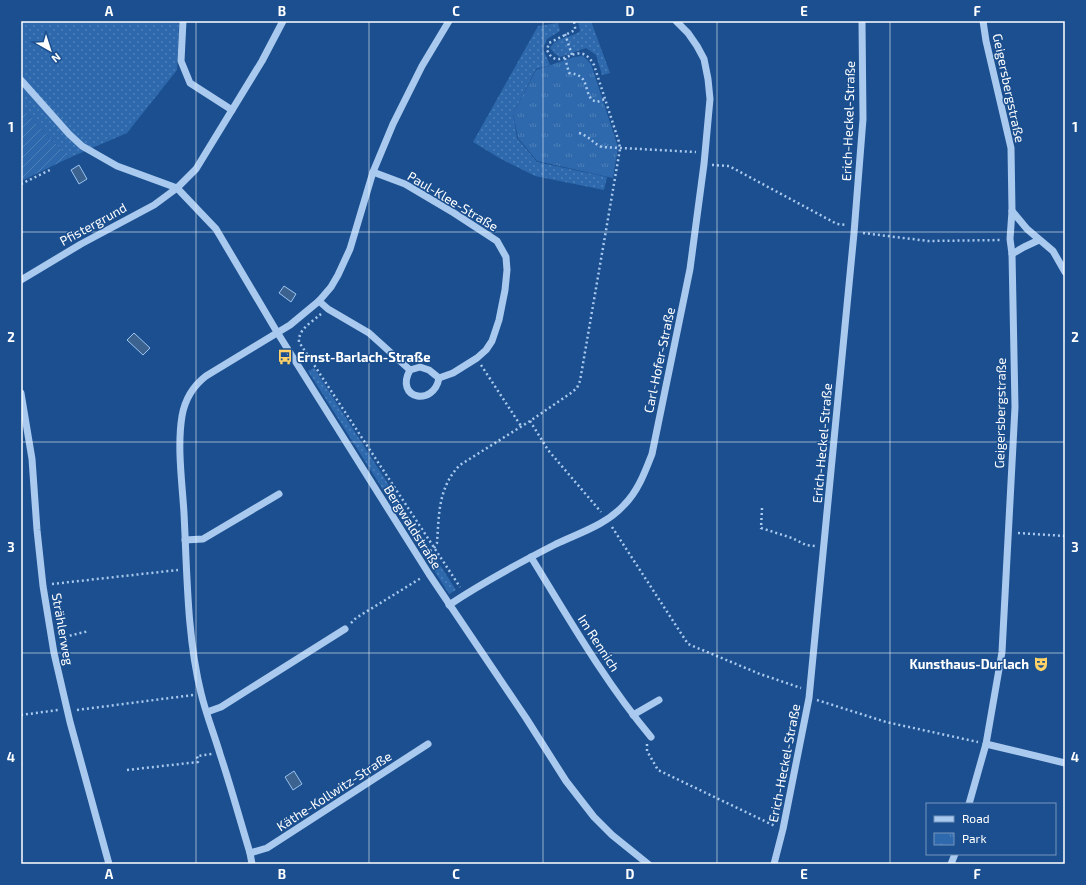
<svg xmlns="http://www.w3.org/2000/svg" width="1086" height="885" font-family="'Exo 2',sans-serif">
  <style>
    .grass { fill: url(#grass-dots) }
    .park { fill: url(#park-tufts) }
    .garden { fill: url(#garden-furrows) }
    .water { fill: #3c6290; stroke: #9cc4f0 }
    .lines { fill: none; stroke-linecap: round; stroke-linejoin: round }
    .path { stroke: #a9c9ee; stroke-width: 2.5; stroke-dasharray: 2 3; stroke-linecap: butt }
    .minor { stroke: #a9c9ee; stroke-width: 7 }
    .grid { fill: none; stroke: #fff; stroke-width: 1; stroke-opacity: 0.55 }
    .labels { text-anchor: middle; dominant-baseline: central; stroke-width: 3; stroke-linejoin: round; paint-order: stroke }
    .street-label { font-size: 13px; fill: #fff; stroke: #1b4f8f }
    .poi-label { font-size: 13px; font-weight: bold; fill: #fff; stroke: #1b4f8f; text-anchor: start }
    .neatline { fill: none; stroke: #fff; stroke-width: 1.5 }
    .grid-label { font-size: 13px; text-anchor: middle; font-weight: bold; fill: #fff }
  </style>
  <defs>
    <pattern id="grass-dots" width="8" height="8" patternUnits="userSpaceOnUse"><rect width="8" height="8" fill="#2e69ad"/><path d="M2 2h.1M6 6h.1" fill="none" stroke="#4d80b9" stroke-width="1.8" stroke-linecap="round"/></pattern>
    <pattern id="park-tufts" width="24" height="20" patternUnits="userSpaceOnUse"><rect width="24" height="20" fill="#2e69ad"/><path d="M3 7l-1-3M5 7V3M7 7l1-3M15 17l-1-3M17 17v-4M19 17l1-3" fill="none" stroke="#4d80b9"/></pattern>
    <pattern id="garden-furrows" width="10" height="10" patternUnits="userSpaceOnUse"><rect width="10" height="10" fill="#2e69ad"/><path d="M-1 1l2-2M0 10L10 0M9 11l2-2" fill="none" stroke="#4d80b9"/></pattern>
  </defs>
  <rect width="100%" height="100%" fill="#1b4f8f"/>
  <!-- grass -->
  <g class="grass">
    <polygon points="21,21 179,21 177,70 127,133 69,158 21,107"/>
    <path d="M578,21h13l19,52 -8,2 -6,-20 -10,-7 -26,9 -5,-3 -5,-6c7,-12 20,-9 30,-17z"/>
    <polygon points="558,23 560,31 547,39 543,49 550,65 536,69 513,114 517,138 537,162 607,177 604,190 535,176 501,159 473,142 538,26"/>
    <polygon points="314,368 456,590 449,594 308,371"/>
  </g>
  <!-- park -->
  <polygon class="park" points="583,56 591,64 618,147 613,178 537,161 518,138 513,114 536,70 574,57"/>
  <!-- garden -->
  <polygon class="garden" points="21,107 69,158 21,181"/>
  <!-- water -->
  <g class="water">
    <polygon points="79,165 87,179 79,184 71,170"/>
    <polygon points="284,286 296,294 291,302 279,293"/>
    <polygon points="134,333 150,348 143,355 127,340"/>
    <polygon points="294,771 302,784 293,790 285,777"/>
  </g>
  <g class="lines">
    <!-- path -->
    <g class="path">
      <polyline points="537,21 550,21"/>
      <polyline points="565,34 572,55"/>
      <path d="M565,58l4,15c21,2 14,16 23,27l5,2 8,-3"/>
      <path d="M579,133c12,4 13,10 23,14l94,5"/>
      <polyline points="712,165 729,166 837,224 846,225"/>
      <polyline points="21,184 52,169"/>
      <polyline points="863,233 928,241 1002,240"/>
      <path d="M321,314c-9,8 -23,15 -22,28l161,245"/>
      <polyline points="481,365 521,426"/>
      <polyline points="530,421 548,450 601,512"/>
      <polyline points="762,508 761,528 792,538 806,545 815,546"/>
      <polyline points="612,527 688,644 760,674 801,688"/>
      <polyline points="1018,533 1065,536"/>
      <path d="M426,554l8,-6 3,-5c2,-28 1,-56 23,-78l70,-44 41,-28 6,-5 3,-7 40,-232 -1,-7 -25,-77c-16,-30 -35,11 -47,-15l2,-7 26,-13v-3l-1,-6"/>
      <polyline points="52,584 178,570"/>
      <polyline points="351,623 356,618 421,578"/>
      <polyline points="60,638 89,631"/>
      <polyline points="817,700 886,722 978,742"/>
      <polyline points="77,710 193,695"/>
      <polyline points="21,715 58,710"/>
      <polyline points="647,744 647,751 658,770 775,826"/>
      <polyline points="21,763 21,767"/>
      <polyline points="127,770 198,762 197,756 212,754"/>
    </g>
    <!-- minor -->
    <g class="minor">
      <polyline points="183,21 181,61 190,83 232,110"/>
      <polyline points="21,80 69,134 82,146 117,166 177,188 216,229 277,332 429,574 526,718 566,781 594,817 612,835 648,864"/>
      <polyline points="373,172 405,184 454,213 497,241 506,257 507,270 505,290 499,320 492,341 486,350 477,358 453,373 439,378"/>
      <polyline points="1012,211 1027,229 1053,251 1065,272"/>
      <polyline points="1012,254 1024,247 1039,240"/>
      <polyline points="21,280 81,244 154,205 177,188 196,169 262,61 283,21"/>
      <polyline points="319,301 328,309 369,333 410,370"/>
      <path d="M420,367l9,3 10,8c-5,29 -45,21 -29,-8z"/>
      <polyline points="21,393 32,459 37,530 43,586 54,653 70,722 109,864"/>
      <polyline points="185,540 203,539 279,494"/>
      <path d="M531,557c38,62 74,125 120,180"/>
      <path d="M449,605c34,-23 70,-42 107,-61 23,-11 50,-19 68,-39 14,-14 21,-33 28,-51l38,-185 14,-105 6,-65 -2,-20 -4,-20 -7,-13 -9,-13 -12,-12"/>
      <polyline points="207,712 221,707 345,629"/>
      <polyline points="633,715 659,700"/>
      <polyline points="986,744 1065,763"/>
      <polyline points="969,804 986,744 1002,652 1015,407 1012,254 1010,239 1012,211 1011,148 986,41 983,21"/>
      <polyline points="250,853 267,848 428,744"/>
      <path d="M252,864l-2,-11c-10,-33 -19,-66 -30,-99 -6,-20 -14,-40 -19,-61 -14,-56 -14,-122 -17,-180 -2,-32 -7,-66 -2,-97 3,-17 11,-30 24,-40l84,-51 29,-24 12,-14 7,-12 12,-26 23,-77 20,-48 29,-58 27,-45"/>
      <polyline points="774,864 783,829 809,698 854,233 863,119 862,21"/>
      <polyline points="951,864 955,854"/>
    </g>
  </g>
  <!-- grid -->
  <path class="grid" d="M196,21v843M369,21v843M543,21v843M717,21v843M890,21v843M21,232h1044M21,442h1044M21,653h1044"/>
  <!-- icons -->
  <defs>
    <g id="bus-bare" transform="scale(1.2)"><path d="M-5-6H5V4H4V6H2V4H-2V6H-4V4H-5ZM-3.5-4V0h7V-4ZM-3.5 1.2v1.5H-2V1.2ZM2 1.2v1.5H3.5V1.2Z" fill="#ffd166" stroke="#1b4f8f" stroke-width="2.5" paint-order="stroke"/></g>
    <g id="theatre-bare" transform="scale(1.2)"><path d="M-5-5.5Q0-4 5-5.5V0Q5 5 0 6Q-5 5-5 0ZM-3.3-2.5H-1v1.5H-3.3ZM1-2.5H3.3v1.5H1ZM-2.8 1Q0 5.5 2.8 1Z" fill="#ffd166" stroke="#1b4f8f" stroke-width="2.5" paint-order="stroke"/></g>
  </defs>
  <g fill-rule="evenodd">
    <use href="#bus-bare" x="285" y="357"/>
    <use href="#theatre-bare" x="1041" y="664"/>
  </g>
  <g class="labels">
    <!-- street labels -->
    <g class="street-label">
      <text transform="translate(1009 88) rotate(78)">Geigersbergstraße</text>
      <text transform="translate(848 121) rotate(-88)">Erich-Heckel-Straße</text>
      <text transform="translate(453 201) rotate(31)">Paul-Klee-Straße</text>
      <text transform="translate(93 224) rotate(-29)">Pfistergrund</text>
      <text transform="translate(659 360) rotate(-78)">Carl-Hofer-Straße</text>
      <text transform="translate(1000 413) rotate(-89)">Geigersbergstraße</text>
      <text transform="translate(822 443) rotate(-85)">Erich-Heckel-Straße</text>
      <text transform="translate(413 527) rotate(58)">Bergwaldstraße</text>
      <text transform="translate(63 629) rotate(80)">Strählerweg</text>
      <text transform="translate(599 643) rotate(57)">Im Rennich</text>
      <text transform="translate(784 763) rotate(-79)">Erich-Heckel-Straße</text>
      <text transform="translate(334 791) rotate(-33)">Käthe-Kollwitz-Straße</text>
    </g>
    <!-- poi labels -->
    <g class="poi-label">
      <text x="297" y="357">Ernst-Barlach-Straße</text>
      <text x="1029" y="664" text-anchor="end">Kunsthaus-Durlach</text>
    </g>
  </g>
  <!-- border -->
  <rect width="1086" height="885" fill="none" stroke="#1b4f8f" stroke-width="44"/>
  <!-- legend -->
  <rect x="926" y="803" width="130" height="52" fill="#1b4f8f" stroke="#7695bc"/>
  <rect x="934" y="816" width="20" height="6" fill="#a9c9ee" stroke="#7695bc"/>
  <text x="962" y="823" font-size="12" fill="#ffffff">Road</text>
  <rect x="934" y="833" width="20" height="12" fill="url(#park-tufts)" stroke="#7695bc"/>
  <text x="962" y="843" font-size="12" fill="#ffffff">Park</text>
  <!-- north arrow -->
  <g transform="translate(50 50) rotate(141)" stroke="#1b4f8f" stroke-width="3" paint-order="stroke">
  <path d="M0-3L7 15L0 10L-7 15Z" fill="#ffffff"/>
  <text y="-6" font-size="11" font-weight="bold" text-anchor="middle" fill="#ffffff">N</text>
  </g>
  <rect x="22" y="22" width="1042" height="841" class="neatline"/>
  <g class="grid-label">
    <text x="109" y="16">A</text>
    <text x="282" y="16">B</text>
    <text x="456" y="16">C</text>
    <text x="630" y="16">D</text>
    <text x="804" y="16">E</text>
    <text x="977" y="16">F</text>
    <text x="11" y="132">1</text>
    <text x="1075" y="132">1</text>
    <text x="11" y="342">2</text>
    <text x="1075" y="342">2</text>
    <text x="11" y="552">3</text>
    <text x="1075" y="552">3</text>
    <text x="11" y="762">4</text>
    <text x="1075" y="762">4</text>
    <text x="109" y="879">A</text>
    <text x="282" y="879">B</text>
    <text x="456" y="879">C</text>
    <text x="630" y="879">D</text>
    <text x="804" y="879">E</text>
    <text x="977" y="879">F</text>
  </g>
</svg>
